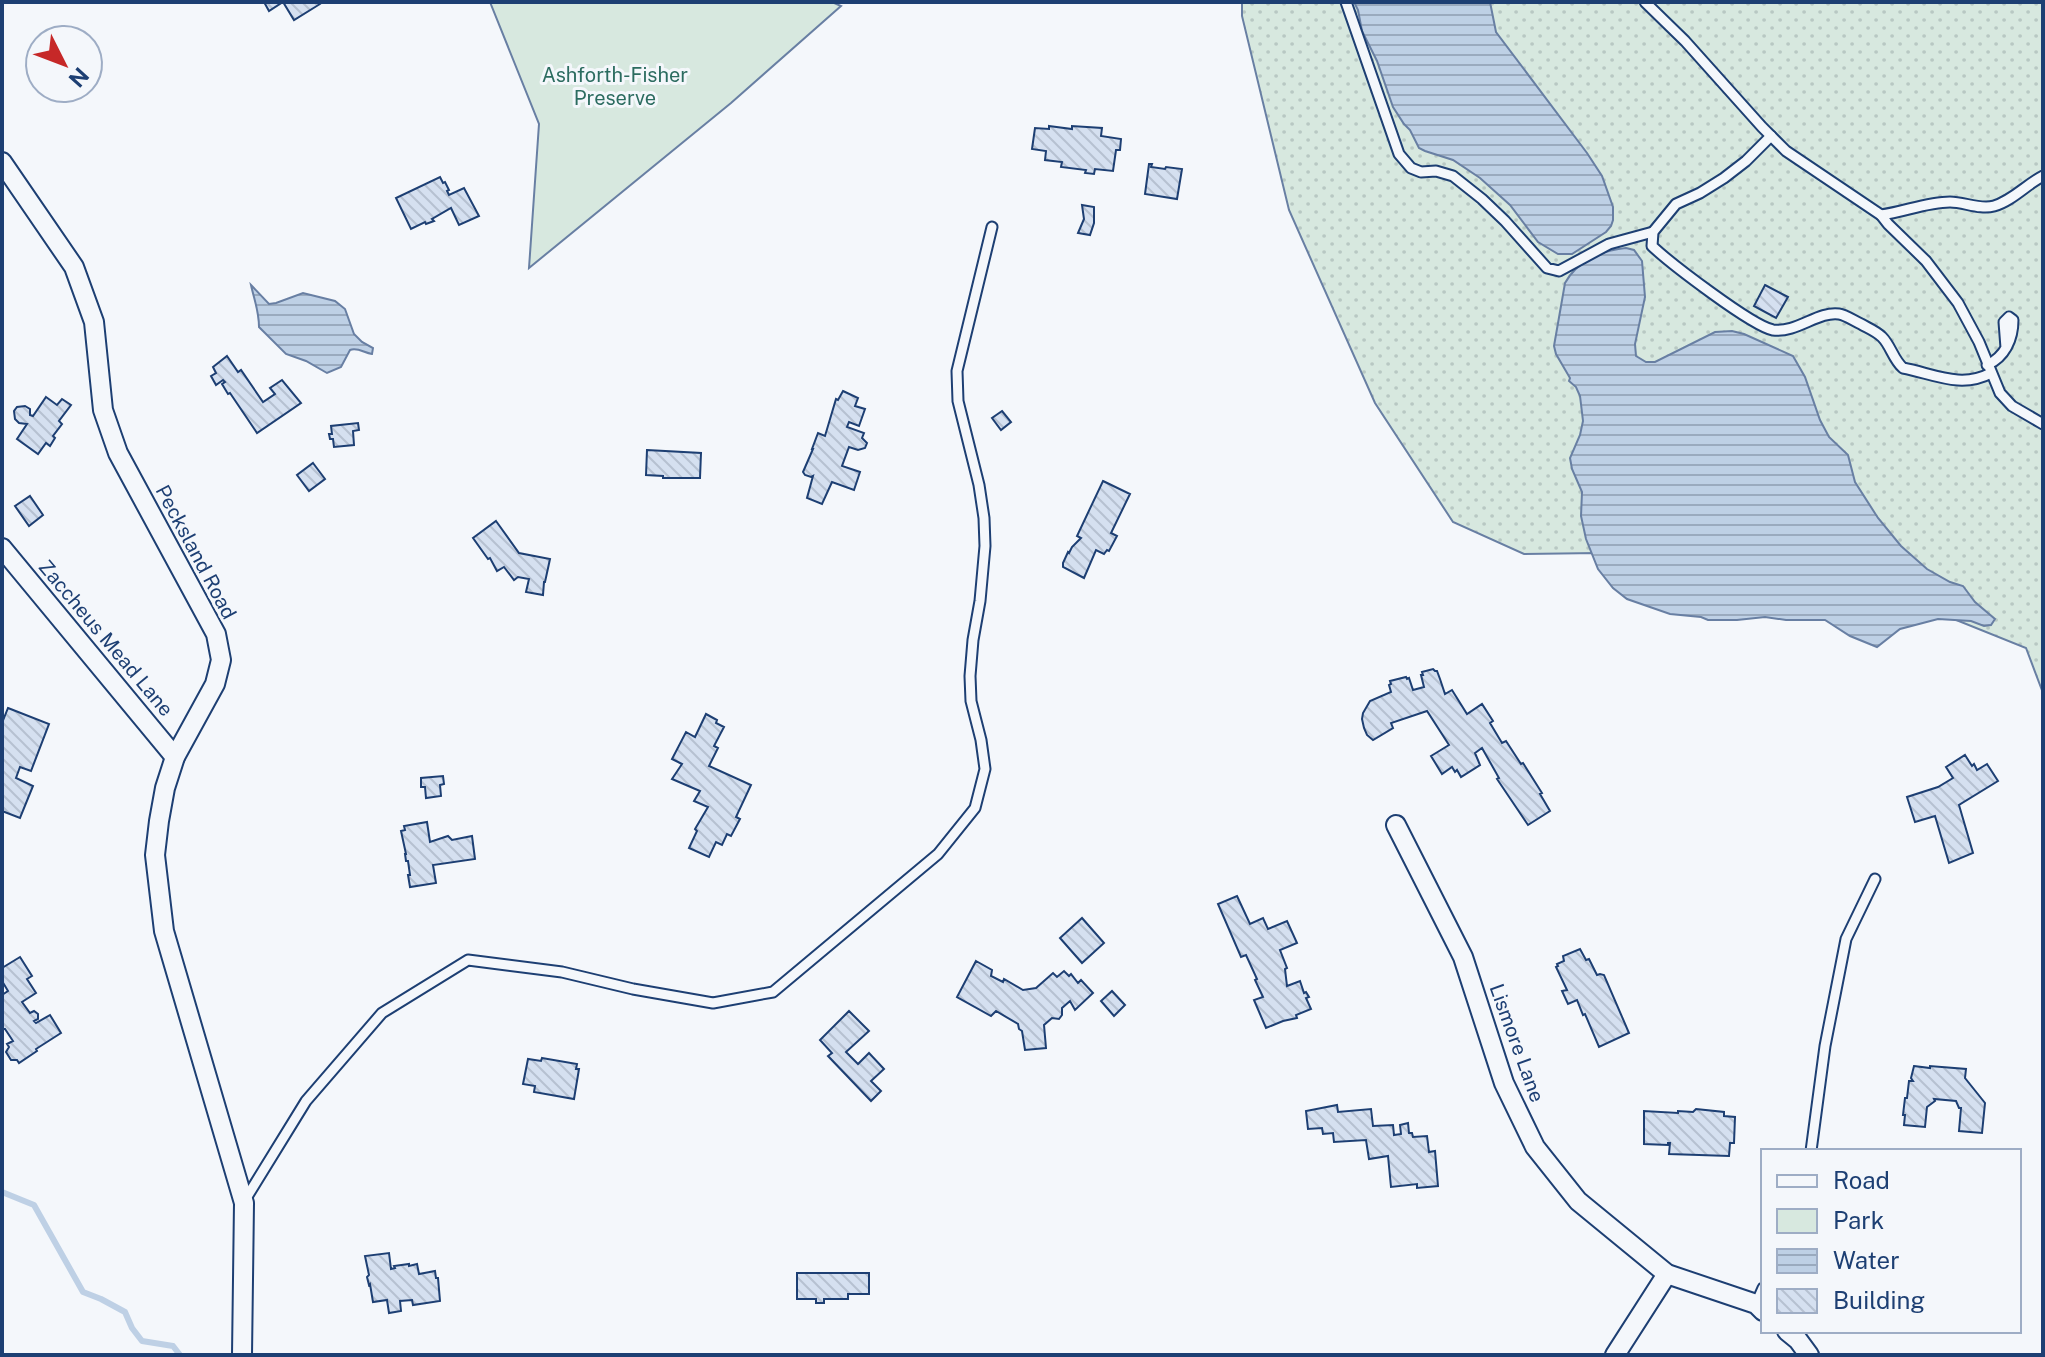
<svg xmlns="http://www.w3.org/2000/svg" width="2045" height="1357" font-family="'Public Sans',sans-serif">
  <style>
    .grass { fill: url(#grass-dots); stroke: #687fa3; stroke-width: 2 }
    .park { fill: #d7e8df; stroke: #687fa3; stroke-width: 2 }
    .water { fill: url(#water-rules); stroke: #687fa3; stroke-width: 2 }
    .lines { fill: none; stroke-linecap: round; stroke-linejoin: round }
    .stream { stroke: #bed0e5; stroke-width: 6 }
    .building { fill: url(#building-back-hatch); stroke: #1d3f73; stroke-width: 2 }
    .lane-casing { stroke: #1d3f73; stroke-width: 13 }
    .street-casing { stroke: #1d3f73; stroke-width: 22 }
    .lane { stroke: #f4f7fb; stroke-width: 9 }
    .street { stroke: #f4f7fb; stroke-width: 18 }
    .labels { text-anchor: middle; dominant-baseline: central; stroke-width: 6; stroke-linejoin: round; paint-order: stroke }
    .park-label { font-size: 20px; fill: #2c6c60; stroke: #f4f7fb }
    .street-label { font-size: 20px; fill: #1d3f73; stroke: #f4f7fb }
  </style>
  <defs>
    <pattern id="grass-dots" width="8" height="8" patternUnits="userSpaceOnUse" patternTransform="scale(2)"><rect width="8" height="8" fill="#d7e8df"/><path d="M2 2h.1M6 6h.1" fill="none" stroke="#b8c8c3" stroke-width="1.8" stroke-linecap="round"/></pattern>
    <pattern id="water-rules" width="6" height="5" patternUnits="userSpaceOnUse" patternTransform="scale(2)"><rect width="6" height="5" fill="#bed0e5"/><path d="M0 2.5h6" fill="none" stroke="#9aaabe"/></pattern>
    <pattern id="building-back-hatch" width="6" height="6" patternUnits="userSpaceOnUse" patternTransform="scale(2)"><rect width="6" height="6" fill="#d5e0f0"/><path d="M-1 5l2 2M0 0l6 6M5-1l2 2" fill="none" stroke="#b6c1d1"/></pattern>
  </defs>
  <rect width="100%" height="100%" fill="#f4f7fb"/>
  <!-- grass -->
  <polygon class="grass" points="1242,2 2043,2 2043,693 2026,648 1904,599 1598,553 1524,554 1453,522 1375,403 1289,210 1242,16"/>
  <!-- park -->
  <polygon class="park" points="490,2 832,2 841,6 731,103 529,268 539,124"/>
  <!-- water -->
  <g class="water">
    <polygon points="1354,2 1490,2 1496,32 1587,153 1602,176 1613,207 1613,220 1611,226 1606,232 1572,254 1558,254 1538,242 1510,205 1480,178 1453,160 1425,151 1419,148 1410,130 1404,124 1393,107 1377,61 1362,31 1358,10"/>
    <path d="M1626,248l8,2 8,11 3,36 -10,47 1,12 10,6h9l60,-30 17,-1 12,3 49,22 12,21 15,43 9,17 19,18 7,27 23,36 23,28 26,23 23,13 13,4 12,16 20,17 -4,6 -7,1 -13,-5 -33,-2 -38,10 -23,18 -27,-11 -25,-16h-39l-21,-3 -28,3h-29l-7,-3 -31,-3 -43,-15 -14,-11 -15,-19 -12,-30 -5,-23 1,-24 -10,-23 -2,-11 10,-23 3,-14 -3,-25 -4,-9 -7,-6 1,-3 -14,-24 -2,-8 11,-63c12,-22 37,-33 61,-35z"/>
    <path d="M251,285l18,19 7,-1 27,-10 32,8 10,8 9,25 8,8 11,6 -1,6c-8,-1 -14,-7 -22,-4l-9,17 -14,6 -21,-12 -20,-7 -27,-27c0,-16 -5,-28 -8,-42z"/>
  </g>
  <g class="lines">
    <!-- stream -->
    <polyline class="stream" points="2,1192 34,1205 83,1292 101,1299 125,1312 132,1328 142,1341 173,1346 180,1355"/>
  </g>
  <!-- building -->
  <g class="building">
    <polygon points="264,2 319,2 320,4 294,20 283,2 269,11"/>
    <polygon points="1049,126 1072,129 1072,126 1102,128 1101,136 1121,139 1120,150 1116,150 1113,171 1095,169 1094,174 1085,173 1086,170 1061,167 1062,162 1045,160 1046,151 1032,149 1035,128 1049,129"/>
    <polygon points="1149,164 1152,164 1151,167 1165,169 1166,167 1182,169 1177,199 1145,194"/>
    <polygon points="440,177 443,183 445,182 449,190 447,191 449,195 464,188 479,216 459,225 451,208 432,219 434,221 426,224 425,222 411,229 396,198"/>
    <polygon points="1082,205 1094,207 1094,223 1090,235 1078,233 1084,219"/>
    <polygon points="1765,285 1788,297 1776,318 1754,306"/>
    <polygon points="227,356 238,372 241,370 263,402 275,394 270,388 282,380 301,403 257,433 230,393 228,394 222,384 225,382 223,380 216,385 211,376 216,373 213,367"/>
    <polygon points="843,391 858,398 855,406 865,409 859,426 849,422 847,427 864,433 862,438 867,443 865,448 858,450 849,447 842,466 860,472 854,490 832,482 822,504 807,498 813,476 811,477 805,475 803,472 813,449 812,449 818,433 825,436 836,399 838,400"/>
    <polygon points="46,397 57,405 62,399 71,405 59,421 62,424 53,436 55,438 50,446 46,443 38,454 17,439 27,424 19,423 15,419 14,411 17,407 25,406 30,409 30,415 33,416"/>
    <polygon points="1002,411 1011,422 1001,430 992,418"/>
    <polygon points="358,423 359,430 353,431 354,445 334,447 333,439 330,439 329,434 332,434 331,426"/>
    <polygon points="647,450 701,453 700,478 663,478 663,476 646,475"/>
    <polygon points="313,463 325,479 309,491 297,475"/>
    <polygon points="1103,481 1130,494 1111,533 1117,536 1109,551 1107,550 1104,554 1096,550 1084,578 1063,567 1063,563 1068,552 1069,553 1072,547 1081,538 1077,536"/>
    <polygon points="30,496 43,515 29,526 15,506"/>
    <polygon points="496,521 519,553 550,559 545,582 544,582 543,595 526,592 529,579 518,577 514,580 504,567 497,571 490,558 488,559 473,538"/>
    <polygon points="1433,669 1435,671 1437,671 1440,679 1445,694 1452,690 1467,714 1482,704 1493,721 1490,723 1502,743 1506,741 1521,764 1523,763 1542,793 1540,794 1550,811 1528,825 1497,779 1499,778 1482,748 1475,753 1480,765 1461,777 1457,770 1455,772 1452,767 1442,774 1431,756 1449,745 1427,711 1391,723 1393,728 1373,740 1367,735 1364,728 1362,719 1363,713 1370,701 1391,692 1389,685 1391,684 1390,681 1406,677 1407,679 1409,678 1413,690 1424,687 1421,675 1423,675 1422,672"/>
    <polygon points="8,708 49,724 31,771 20,767 16,778 33,786 20,818 2,811 2,723"/>
    <polygon points="706,714 717,720 716,723 724,727 714,746 718,748 709,766 751,785 736,817 740,819 731,836 727,834 722,845 716,842 709,857 689,848 697,831 695,829 708,807 694,801 700,791 672,779 682,764 672,759 686,732 695,737"/>
    <polygon points="1965,755 1972,766 1974,764 1977,770 1987,764 1998,781 1959,805 1973,853 1949,863 1935,816 1915,822 1907,797 1938,787 1953,778 1946,767"/>
    <polygon points="443,776 444,784 440,785 441,796 426,798 425,787 421,787 421,778"/>
    <polygon points="427,822 430,842 448,836 452,840 472,836 475,859 433,865 436,883 410,887 408,875 410,875 408,861 406,861 405,854 406,854 401,831 405,830 404,826"/>
    <polygon points="1237,896 1250,924 1263,918 1268,929 1287,921 1297,943 1280,950 1287,968 1285,969 1287,986 1300,981 1304,993 1306,992 1309,997 1306,998 1311,1009 1296,1015 1297,1018 1283,1021 1266,1028 1254,1000 1263,997 1255,980 1257,979 1246,955 1241,957 1218,904"/>
    <polygon points="1082,918 1104,943 1082,963 1060,938"/>
    <polygon points="1580,949 1586,960 1589,959 1597,975 1600,974 1604,975 1629,1033 1599,1047 1585,1014 1583,1015 1577,1000 1568,1004 1562,991 1567,990 1556,967 1558,966 1557,964 1564,961 1563,956"/>
    <polygon points="20,957 32,976 27,979 36,993 22,1002 30,1013 34,1011 38,1014 38,1019 34,1021 36,1023 50,1015 61,1033 36,1049 37,1051 19,1063 17,1060 11,1060 6,1052 9,1047 7,1044 13,1041 5,1029 2,1029 2,995 8,991 2,981 2,968"/>
    <polygon points="976,961 992,970 991,976 1003,982 1004,979 1023,990 1036,988 1053,973 1057,977 1064,971 1069,976 1071,974 1078,983 1081,980 1093,993 1075,1010 1070,1001 1062,1008 1062,1015 1059,1019 1052,1018 1044,1025 1046,1048 1025,1050 1022,1031 1019,1029 1018,1024 996,1011 991,1016 957,997"/>
    <polygon points="1112,991 1125,1005 1114,1016 1101,1001"/>
    <polygon points="849,1011 869,1031 846,1052 858,1064 869,1053 884,1069 871,1081 881,1091 871,1101 828,1056 832,1053 820,1040"/>
    <polygon points="542,1058 577,1064 576,1069 579,1069 574,1099 534,1092 535,1086 523,1084 528,1059 541,1061"/>
    <polygon points="1914,1066 1930,1068 1930,1066 1966,1069 1965,1078 1985,1103 1982,1133 1959,1131 1961,1108 1959,1108 1956,1101 1934,1099 1935,1101 1927,1107 1925,1127 1904,1125 1905,1115 1903,1115 1905,1098 1907,1098 1909,1081 1913,1081 1911,1078"/>
    <polygon points="1337,1105 1338,1112 1371,1109 1373,1126 1393,1125 1394,1135 1401,1134 1400,1125 1408,1123 1409,1133 1412,1133 1413,1137 1427,1136 1429,1152 1435,1151 1438,1186 1417,1188 1417,1184 1391,1187 1388,1156 1369,1159 1366,1140 1334,1142 1333,1133 1323,1134 1322,1128 1308,1129 1306,1111"/>
    <polygon points="1696,1109 1724,1112 1724,1116 1735,1117 1734,1143 1730,1143 1729,1156 1669,1154 1670,1143 1668,1143 1668,1145 1644,1144 1644,1111 1678,1113 1678,1111 1693,1112"/>
    <polygon points="389,1253 391,1269 395,1268 394,1266 409,1264 409,1266 417,1264 419,1274 435,1271 436,1278 438,1278 440,1301 413,1305 412,1300 400,1301 401,1311 389,1313 387,1300 373,1302 370,1284 369,1285 367,1277 369,1275 365,1256"/>
    <polygon points="797,1273 869,1273 869,1294 848,1294 848,1299 824,1299 824,1303 816,1303 816,1299 797,1299"/>
  </g>
  <g class="lines">
    <!-- lane casing -->
    <g class="lane-casing">
      <g id="lane">
        <polyline points="1346,2 1399,154 1411,168 1421,172 1436,171 1453,176 1482,199 1505,221 1547,268 1559,271 1609,244 1653,232"/>
        <path d="M1645,2l40,39 77,86 24,24 95,64c23,-3 46,-13 69,-13 14,0 30,8 44,4 18,-5 33,-22 49,-30"/>
        <path d="M1771,136l-25,25 -22,17 -24,15 -24,11 -23,28 -1,14c18,17 100,80 121,84 24,3 45,-19 66,-16 7,1 15,7 22,10 7,4 15,7 21,13 9,9 11,22 21,31 31,6 58,21 88,5"/>
        <polyline points="1881,215 1888,224 1926,261 1958,303 1979,342 2000,393 2012,406 2043,424"/>
        <path d="M1987,365c18,-8 26,-26 26,-45l-4,-3 -5,5 2,26"/>
        <polyline points="1811,1151 1825,1046 1846,939 1875,879"/>
        <polyline points="245,1200 306,1101 382,1013 468,960 562,972 633,989 713,1003 773,992 938,854 975,808 985,769 981,740 971,701 970,676 973,640 980,601 985,546 984,518 979,485 958,401 957,371 992,227"/>
        <polyline points="1756,1304 1763,1288"/>
      </g>
    </g>
    <!-- street casing -->
    <g class="street-casing">
      <g id="street">
        <polyline points="2,162 74,267 94,322 103,410 118,453 216,634 221,660 215,684 175,757 165,788 159,821 155,855 164,931 244,1203 242,1355"/>
        <polyline points="2,548 175,757"/>
        <polyline points="1396,825 1463,957 1504,1083 1535,1147 1578,1201 1667,1274 1756,1304 1763,1311"/>
        <polyline points="1787,1331 1798,1340 1809,1355"/>
        <polyline points="1615,1355 1667,1274"/>
      </g>
    </g>
    <!-- lane -->
    <use href="#lane" class="lane"/>
    <!-- street -->
    <use href="#street" class="street"/>
  </g>
  <g class="labels">
    <!-- park labels -->
    <g class="park-label">
      <text x="615" y="75">Ashforth-Fisher<tspan x="615" dy="23">Preserve</tspan></text>
    </g>
    <!-- street labels -->
    <g class="street-label">
      <text transform="translate(196 552) rotate(62)">Pecksland Road</text>
      <text transform="translate(106 638) rotate(50)">Zaccheus Mead Lane</text>
      <text transform="translate(1517 1043) rotate(70)">Lismore Lane</text>
    </g>
  </g>
  <!-- border -->
  <rect width="2045" height="1357" fill="none" stroke="#1d3f73" stroke-width="8"/>
  <!-- legend -->
  <rect x="1761" y="1149" width="260" height="184" fill="#f4f7fb" stroke="#9eadc5" stroke-width="2"/>
  <rect x="1777" y="1175" width="40" height="12" fill="#f4f7fb" stroke="#9eadc5" stroke-width="2"/>
  <text x="1833" y="1189" font-size="24" fill="#1d3f73">Road</text>
  <rect x="1777" y="1209" width="40" height="24" fill="#d7e8df" stroke="#9eadc5" stroke-width="2"/>
  <text x="1833" y="1229" font-size="24" fill="#1d3f73">Park</text>
  <rect x="1777" y="1249" width="40" height="24" fill="url(#water-rules)" stroke="#9eadc5" stroke-width="2"/>
  <text x="1833" y="1269" font-size="24" fill="#1d3f73">Water</text>
  <rect x="1777" y="1289" width="40" height="24" fill="url(#building-back-hatch)" stroke="#9eadc5" stroke-width="2"/>
  <text x="1833" y="1309" font-size="24" fill="#1d3f73">Building</text>
  <!-- north arrow -->
  <g transform="translate(64 64) rotate(132)"><circle r="38" fill="#f4f7fb" stroke="#9eadc5" stroke-width="2"/>
  <path d="M0-6L14 30L0 20L-14 30Z" fill="#c62828"/>
  <text y="-12" font-size="22" font-weight="bold" text-anchor="middle" fill="#1d3f73">N</text>
  </g>
</svg>
